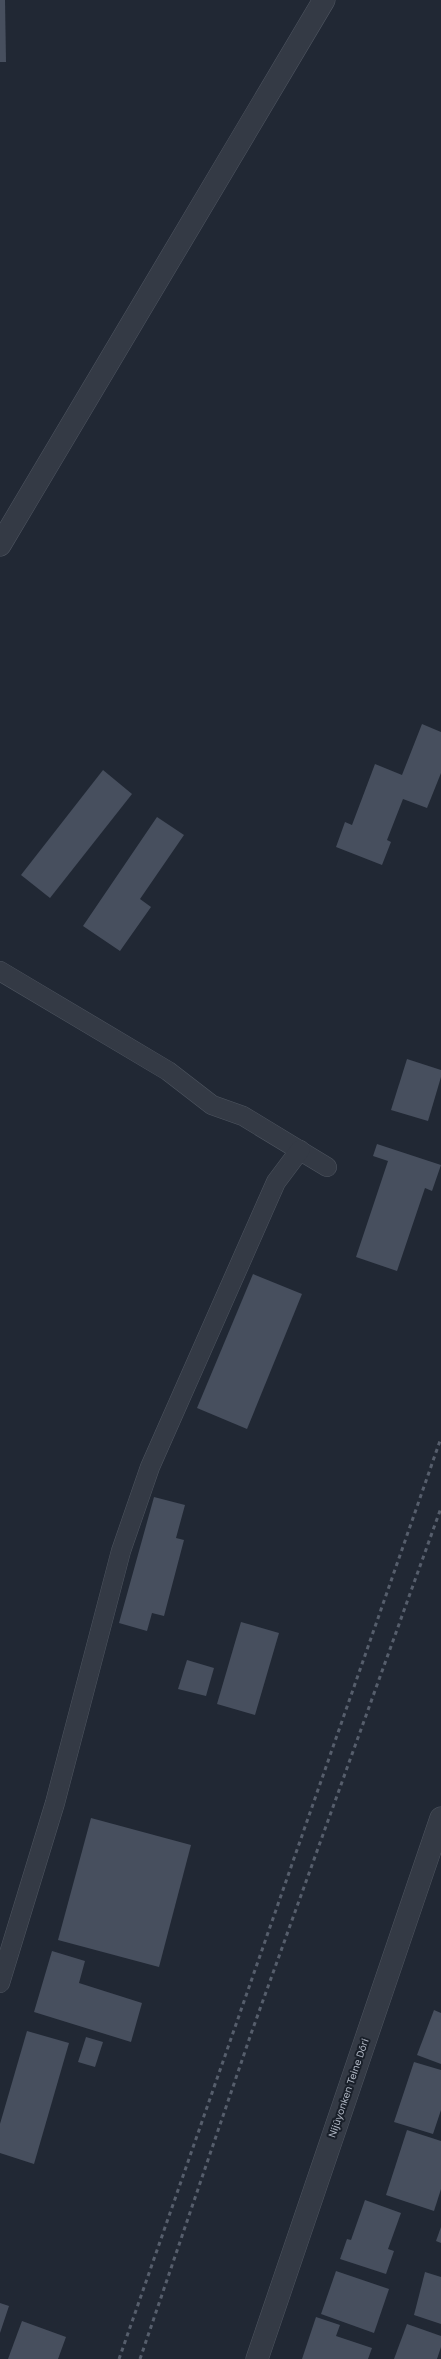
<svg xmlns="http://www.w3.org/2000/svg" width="441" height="2359" font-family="'Golos Text',sans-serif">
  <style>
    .building { fill: #474f5e }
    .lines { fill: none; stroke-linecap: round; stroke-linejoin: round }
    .service-casing { stroke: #4e5560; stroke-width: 20 }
    .minor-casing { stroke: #4e5560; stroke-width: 23 }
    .tertiary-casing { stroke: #4e5560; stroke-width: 23 }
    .service { stroke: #343a45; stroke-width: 19 }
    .minor { stroke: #343a45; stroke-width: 22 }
    .tertiary { stroke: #343a45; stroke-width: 22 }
    .rail { stroke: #565e6c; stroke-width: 3; stroke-dasharray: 4 4; stroke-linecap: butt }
    .labels { text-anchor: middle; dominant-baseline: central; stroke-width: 4; stroke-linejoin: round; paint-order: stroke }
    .street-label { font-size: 10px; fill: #aeb5c2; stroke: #191f29 }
  </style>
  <rect width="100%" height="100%" fill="#212834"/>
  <!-- building -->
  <g class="building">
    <polygon points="0,0 5,0 6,62 0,62"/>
    <polygon points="422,724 441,732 441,773 427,808 403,799 387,840 391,842 382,865 336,847 345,822 352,825 375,764 402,775"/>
    <polygon points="103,770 132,794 50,898 21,875"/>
    <polygon points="157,817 184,835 140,899 151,907 120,951 83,926"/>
    <polygon points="407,1059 441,1070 441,1077 428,1121 391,1110"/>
    <polygon points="377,1144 441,1165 432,1191 425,1188 397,1271 356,1257 388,1161 373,1156"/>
    <polygon points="253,1274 302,1294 247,1429 197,1408"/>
    <polygon points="154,1497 185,1505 176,1538 184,1540 164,1616 152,1613 147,1631 119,1623"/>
    <polygon points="241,1622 279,1633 255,1715 217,1704"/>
    <polygon points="187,1660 214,1668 206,1696 178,1689"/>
    <polygon points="91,1818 191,1845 159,1967 58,1940"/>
    <polygon points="52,1951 85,1961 79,1983 142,2003 131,2042 34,2012"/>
    <polygon points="434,2010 441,2013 441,2064 417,2055"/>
    <polygon points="27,2031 69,2043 34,2164 0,2153 0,2124"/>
    <polygon points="86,2037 103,2042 95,2067 78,2062"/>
    <polygon points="414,2062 441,2070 441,2110 433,2134 394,2122"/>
    <polygon points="407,2130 441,2141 441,2189 434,2211 386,2195"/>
    <polygon points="365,2200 401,2213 388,2249 394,2251 386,2274 340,2259 347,2239 351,2240"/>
    <polygon points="441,2227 441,2243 436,2241"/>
    <polygon points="336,2271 389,2289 374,2333 321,2314"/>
    <polygon points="425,2272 441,2277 441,2324 414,2315"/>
    <polygon points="0,2303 9,2306 0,2333"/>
    <polygon points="316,2317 340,2325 336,2336 372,2348 368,2359 302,2359"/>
    <polygon points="22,2321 66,2337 58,2359 8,2359"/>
    <polygon points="407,2324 441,2336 441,2347 437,2359 394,2359"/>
  </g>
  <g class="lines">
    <!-- service casing -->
    <g class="service-casing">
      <g id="service">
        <polyline points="0,971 168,1071 212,1105 243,1116 327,1167"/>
        <polyline points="0,1983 55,1803 121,1551 150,1467 276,1182 300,1150"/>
      </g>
    </g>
    <!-- minor casing -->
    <g class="minor-casing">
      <polyline id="minor" points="0,545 324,0"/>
    </g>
    <!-- tertiary casing -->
    <g class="tertiary-casing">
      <polyline id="tertiary" points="257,2359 441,1818"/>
    </g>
    <!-- service -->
    <use href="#service" class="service"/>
    <!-- minor -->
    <use href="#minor" class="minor"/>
    <!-- tertiary -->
    <use href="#tertiary" class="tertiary"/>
    <!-- rail -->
    <g class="rail">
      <polyline points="119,2359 441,1438"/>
      <polyline points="140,2359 252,2031 441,1508"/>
    </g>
  </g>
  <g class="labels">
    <!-- street labels -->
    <g class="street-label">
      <text transform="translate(348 2088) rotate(-71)">Nijūyonken Teine Dōri</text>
    </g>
  </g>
</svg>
